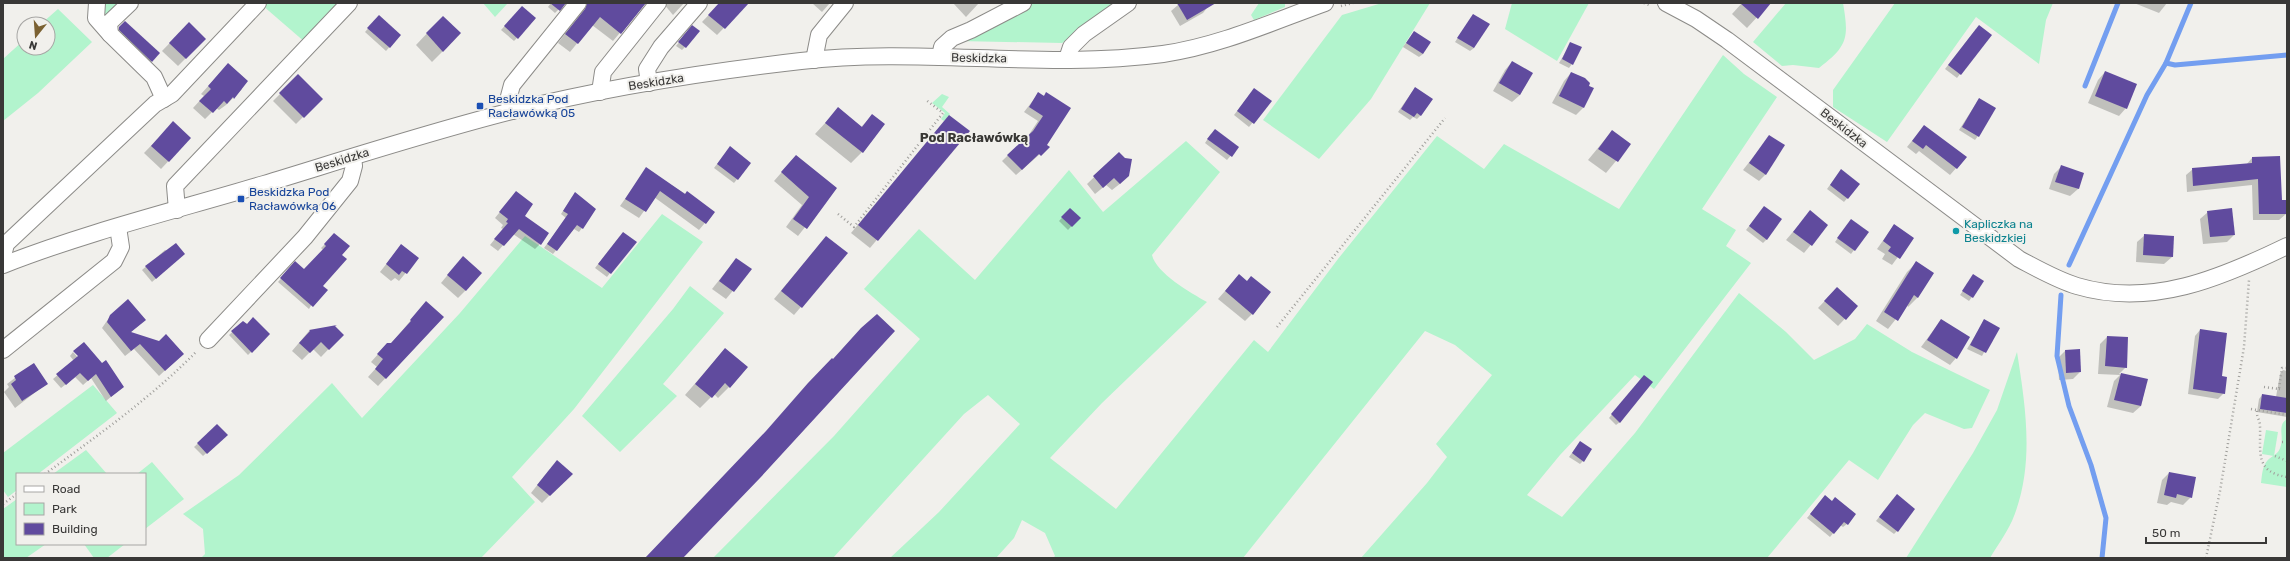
<svg xmlns="http://www.w3.org/2000/svg" width="2290" height="561" font-family="Rubik,sans-serif">
  <style>
    .green { fill: #b2f4cd }
    .shadow { fill: #0003 }
    .lines { fill: none; stroke-linecap: round; stroke-linejoin: round }
    .stream { stroke: #739ef0; stroke-width: 5 }
    .building { fill: #604b9e }
    .minor-casing { stroke: #8c8b88; stroke-width: 18 }
    .path { stroke: #9f9e9b; stroke-width: 2.5; stroke-dasharray: 1 3; stroke-linecap: butt }
    .minor { stroke: #fff; stroke-width: 16 }
    .transit-dot { fill: #1a4fb4; stroke: #f1f0ec; stroke-width: 1.5 }
    .culture-dot { fill: #0f9aa8; stroke: #f1f0ec; stroke-width: 1.5 }
    .labels { text-anchor: middle; dominant-baseline: central; stroke-width: 4; stroke-linejoin: round; paint-order: stroke }
    .street-label { font-size: 12px; fill: #393837; stroke: #f1f0ec }
    .transit-label { font-size: 12px; fill: #164399; stroke: #f1f0ec; text-anchor: start }
    .culture-label { font-size: 12px; fill: #0d838f; stroke: #f1f0ec; text-anchor: start }
    .neighbourhood-label { font-size: 13px; font-weight: bold; fill: #383734; stroke: #f1f0ec }
  </style>
  <rect width="100%" height="100%" fill="#f1f0ec"/>
  <!-- green -->
  <g class="green">
    <polygon points="105,3 123,3 107,19 104,10"/>
    <polygon points="264,3 341,3 306,43 262,5"/>
    <polygon points="483,3 508,3 495,17"/>
    <polygon points="1031,3 1118,3 1062,43 958,41 1006,19"/>
    <polygon points="1259,3 1285,3 1285,7 1254,20 1251,15"/>
    <polygon points="1382,3 1430,3 1371,99 1319,159 1263,120 1342,15"/>
    <polygon points="1512,3 1589,3 1557,61 1505,29"/>
    <path d="M1786,3h57c6,35 5,43 -24,65l-26,-3 -11,1 -29,-24z"/>
    <polygon points="1895,3 2053,3 2046,20 2039,64 1976,17 1887,142 1833,107 1833,90"/>
    <polygon points="58,9 92,42 38,93 3,121 3,59 24,40 24,48 48,48 48,24 41,24"/>
    <path d="M1723,55l21,19 33,23 -75,112 34,21 -10,16 25,17 -97,126 -19,-14 -75,80 -33,40 35,22 73,-84 104,-140 47,39 28,28 41,-21 12,-15 45,28 78,38 -18,38 -8,1 -39,-16 -12,12 -35,55 -29,-20 -82,98h-406l66,-75 20,-26 -11,-13 56,-69 -37,-30 -30,-14 -182,227h-190l2,-2 -10,-23 -23,-13 -8,18 -18,20h-106l49,-46 81,-88 -32,-29 -24,19 -131,144h-120l121,-122 86,-97 -56,-50 55,-60 56,51 94,-110 34,42 83,-71 34,31 -68,83c4,18 39,38 55,47l-105,101 -52,55 66,51 138,-169 14,12 70,-93 99,-123 47,33 20,-25 115,65z"/>
    <polygon points="942,94 949,97 942,107 950,114 944,121 941,119 945,113 932,103"/>
    <polygon points="662,214 703,242 574,409 512,477 535,502 481,558 201,558 205,554 203,529 183,514 239,475 332,383 362,418 460,313 525,236 602,288"/>
    <polygon points="690,286 724,313 663,384 677,396 620,452 582,416 673,309"/>
    <path d="M2017,352c9,57 18,115 -5,169 -6,13 -15,25 -22,37h-84l67,-105 24,-43z"/>
    <polygon points="93,385 117,413 38,474 17,474 17,490 8,497 3,490 3,453"/>
    <path d="M2287,419v68l-26,-4c1,-7 1,-16 6,-22 5,-6 12,-6 14,-16 3,-9 -4,-20 6,-26z"/>
    <polygon points="2266,430 2278,432 2274,456 2262,454"/>
    <polygon points="86,450 107,474 53,474"/>
    <polygon points="152,462 184,499 145,529 145,474 137,474"/>
    <polygon points="17,499 17,544 46,544 26,558 3,558 3,509"/>
    <polygon points="84,544 125,544 107,558 94,558"/>
  </g>
  <!-- shadow -->
  <g class="shadow">
    <polygon points="551,3 565,3 555,13 548,7"/>
    <polygon points="597,3 645,3 613,41 592,25 570,52 558,43 580,14 587,6"/>
    <polygon points="663,3 684,3 673,15"/>
    <polygon points="720,3 748,3 717,35 702,22"/>
    <polygon points="812,3 830,3 822,12"/>
    <polygon points="953,3 979,3 966,17"/>
    <polygon points="1176,3 1211,3 1203,13 1180,26 1171,11 1178,5"/>
    <polygon points="1742,3 1770,3 1747,28 1732,14"/>
    <polygon points="2134,3 2167,3 2159,13"/>
    <polygon points="522,7 535,19 514,41 501,30"/>
    <polygon points="1473,15 1474,48 1470,51 1455,42"/>
    <polygon points="379,16 400,35 386,51 365,32"/>
    <polygon points="125,22 158,53 148,64 116,31"/>
    <polygon points="189,23 205,39 178,66 162,51"/>
    <polygon points="432,28 443,51 432,62 416,45"/>
    <polygon points="1976,29 1991,35 1957,78 1945,69"/>
    <polygon points="689,30 685,47 682,50 676,46"/>
    <polygon points="1414,32 1423,54 1419,57 1403,47"/>
    <polygon points="1571,43 1572,64 1569,68 1559,63"/>
    <polygon points="1512,62 1532,73 1520,95 1512,102 1493,91 1505,70"/>
    <polygon points="221,72 242,89 226,105 219,110 216,108 205,119 193,108 204,96 201,94"/>
    <polygon points="2105,72 2126,108 2119,116 2088,103 2098,80"/>
    <polygon points="1571,73 1592,88 1583,108 1576,115 1552,103 1564,81"/>
    <polygon points="298,76 321,99 296,124 273,101"/>
    <polygon points="1412,92 1421,115 1417,119 1413,117 1410,120 1398,112"/>
    <polygon points="1251,93 1270,101 1249,127 1234,115"/>
    <polygon points="1038,94 1043,96 1046,94 1046,145 1048,147 1016,175 1002,161 1028,136 1038,121 1024,112"/>
    <polygon points="1979,99 1978,136 1975,140 1959,130"/>
    <polygon points="838,109 861,127 872,116 862,152 851,163 815,134"/>
    <polygon points="942,124 968,131 870,248 851,233"/>
    <polygon points="1924,126 1965,158 1950,175 1919,151 1916,154 1907,147"/>
    <polygon points="166,130 190,138 161,169 144,153"/>
    <polygon points="1612,131 1630,144 1606,173 1588,160"/>
    <polygon points="1211,134 1238,147 1227,160 1205,143"/>
    <polygon points="1769,137 1766,174 1759,181 1743,170"/>
    <polygon points="727,151 750,163 734,183 714,168"/>
    <polygon points="1119,153 1121,183 1112,190 1106,185 1095,194 1087,184"/>
    <polygon points="796,156 836,188 798,236 786,227 802,205 774,181"/>
    <polygon points="2252,158 2281,201 2286,214 2279,220 2253,220 2252,185 2187,192 2186,175 2193,169 2246,165"/>
    <polygon points="2061,167 2083,173 2078,189 2070,196 2049,189 2054,174"/>
    <polygon points="646,169 714,212 699,230 654,197 639,218 620,206"/>
    <polygon points="1838,174 1859,184 1844,202 1827,189"/>
    <polygon points="516,192 523,216 540,244 535,249 513,234 498,251 490,245 503,229 501,228 503,225 495,218"/>
    <polygon points="572,197 595,209 582,228 579,232 574,229 553,254 544,248 566,218 561,214"/>
    <polygon points="1764,207 1767,239 1763,243 1746,230"/>
    <polygon points="1070,209 1079,218 1068,230 1059,221"/>
    <polygon points="1810,212 1827,225 1804,253 1786,240"/>
    <polygon points="2208,212 2234,235 2227,242 2203,244 2200,219"/>
    <polygon points="1848,224 1867,233 1851,254 1835,242"/>
    <polygon points="1894,225 1912,238 1892,265 1882,259 1885,254 1877,249"/>
    <polygon points="2145,235 2173,237 2172,257 2164,264 2136,262 2137,242"/>
    <polygon points="620,236 610,273 607,277 595,268"/>
    <polygon points="826,237 847,253 794,315 774,299"/>
    <polygon points="331,238 341,255 309,309 278,282 292,266 304,271 323,250 321,248"/>
    <polygon points="165,250 180,257 152,282 142,270"/>
    <polygon points="395,253 418,258 399,281 395,278 391,281 380,272"/>
    <polygon points="736,259 750,270 726,299 712,289"/>
    <polygon points="1916,263 1918,297 1908,307 1907,305 1888,329 1876,321 1907,272"/>
    <polygon points="456,265 466,290 458,298 441,283"/>
    <polygon points="1239,275 1252,314 1245,321 1218,299"/>
    <polygon points="1973,276 1972,297 1969,301 1960,295"/>
    <polygon points="1837,288 1857,306 1838,326 1818,308"/>
    <polygon points="426,302 443,317 378,386 368,377 377,367 371,362 380,352 391,344"/>
    <polygon points="111,315 139,325 130,333 177,359 159,376 134,349 125,356 102,328"/>
    <polygon points="1941,320 1956,358 1950,365 1921,347"/>
    <polygon points="1984,321 1998,328 1982,356 1967,349"/>
    <polygon points="243,322 269,334 248,355 229,335"/>
    <polygon points="334,326 342,335 321,357 313,349 302,360 292,351 309,331"/>
    <polygon points="2200,330 2221,377 2224,393 2218,399 2188,394 2195,336"/>
    <polygon points="2107,337 2126,367 2119,374 2147,380 2141,406 2133,413 2107,407 2114,381 2120,375 2098,374 2100,344"/>
    <polygon points="725,349 729,387 718,398 714,394 700,408 685,395"/>
    <polygon points="2079,350 2080,372 2073,379 2059,380 2058,358 2065,351"/>
    <polygon points="73,352 80,360 102,365 106,362 123,387 106,401 91,378 83,385 75,377 61,388 53,379 74,361 70,356"/>
    <polygon points="33,364 46,384 15,408 4,392 9,387 7,384"/>
    <polygon points="2283,370 2287,371 2287,417 2257,412 2259,399 2262,395 2276,397 2280,374"/>
    <polygon points="1641,379 1620,422 1616,425 1609,418"/>
    <polygon points="217,426 223,438 203,456 194,447"/>
    <polygon points="1580,442 1583,461 1580,464 1569,457"/>
    <polygon points="550,469 571,474 542,503 531,493"/>
    <polygon points="2169,473 2191,497 2183,505 2171,502 2167,505 2157,503 2162,480"/>
    <polygon points="1893,499 1897,531 1894,534 1876,521"/>
    <polygon points="1822,500 1847,524 1843,527 1840,525 1830,537 1807,518"/>
  </g>
  <g class="lines">
    <!-- stream -->
    <g class="stream">
      <polyline points="2191,3 2166,63 2175,65 2287,55"/>
      <polyline points="2085,86 2118,3"/>
      <polyline points="2069,265 2147,95 2166,63"/>
      <polyline points="2061,295 2057,356 2069,406 2091,465 2106,518 2102,558"/>
    </g>
  </g>
  <!-- building -->
  <g class="building">
    <polygon points="550,3 566,3 560,11"/>
    <polygon points="587,3 646,3 621,34 600,17 578,44 565,34 585,9"/>
    <polygon points="719,3 749,3 725,29 708,15"/>
    <polygon points="1177,3 1216,3 1187,20"/>
    <polygon points="1740,3 1771,3 1758,19"/>
    <polygon points="522,6 536,18 518,39 504,26"/>
    <polygon points="1473,14 1490,24 1474,48 1457,38"/>
    <polygon points="379,15 401,35 390,48 367,28"/>
    <polygon points="443,16 461,33 443,52 426,33"/>
    <polygon points="125,21 160,53 152,62 119,30 119,27"/>
    <polygon points="189,22 206,39 186,59 169,43"/>
    <polygon points="692,25 700,31 686,48 678,42"/>
    <polygon points="1979,25 1992,35 1961,75 1948,65"/>
    <polygon points="1414,31 1431,42 1423,54 1406,43"/>
    <polygon points="1570,42 1582,47 1573,65 1562,59"/>
    <polygon points="1512,61 1533,73 1520,95 1499,83"/>
    <polygon points="228,63 248,81 234,99 233,97 227,104 224,101 213,113 199,101 211,89 208,86"/>
    <polygon points="2105,71 2137,84 2127,109 2095,96"/>
    <polygon points="1571,72 1585,78 1590,83 1589,86 1594,88 1584,108 1559,96"/>
    <polygon points="298,74 323,99 304,118 279,93"/>
    <polygon points="1415,87 1433,99 1421,116 1417,113 1414,117 1401,109"/>
    <polygon points="1254,88 1272,101 1254,124 1237,111"/>
    <polygon points="1038,92 1044,96 1046,92 1071,108 1047,145 1050,147 1041,156 1039,154 1022,170 1007,155 1033,131 1043,116 1029,107"/>
    <polygon points="1979,98 1996,108 1979,137 1962,127"/>
    <polygon points="838,107 862,127 872,114 885,124 863,153 825,123"/>
    <polygon points="949,115 970,131 878,241 858,225"/>
    <polygon points="173,121 191,138 169,162 151,146"/>
    <polygon points="1924,125 1967,157 1957,169 1926,145 1923,149 1912,141"/>
    <polygon points="1215,129 1239,147 1232,157 1207,139"/>
    <polygon points="1612,130 1631,144 1618,162 1598,149"/>
    <polygon points="1769,135 1785,145 1766,175 1749,163"/>
    <polygon points="730,146 751,163 738,180 717,164"/>
    <polygon points="1119,152 1125,158 1132,159 1129,176 1120,184 1114,178 1103,188 1093,176"/>
    <polygon points="796,155 837,188 807,229 793,219 809,197 781,172"/>
    <polygon points="2280,156 2282,200 2287,200 2287,214 2259,214 2258,179 2193,186 2192,168 2252,163 2252,157"/>
    <polygon points="2061,165 2084,173 2079,189 2055,182"/>
    <polygon points="646,167 685,194 687,191 715,212 706,224 660,191 646,212 625,199"/>
    <polygon points="1841,169 1860,184 1848,199 1830,185"/>
    <polygon points="516,191 533,204 525,216 549,233 541,245 519,229 504,246 494,239 508,223 506,222 508,219 499,212"/>
    <polygon points="575,192 596,209 583,229 577,225 557,251 547,244 568,214 563,211"/>
    <polygon points="1764,206 1782,219 1767,240 1749,226"/>
    <polygon points="1070,208 1081,218 1072,227 1061,217"/>
    <polygon points="2232,208 2235,235 2210,237 2207,211"/>
    <polygon points="1810,210 1828,225 1812,246 1793,232"/>
    <polygon points="1851,219 1869,232 1855,251 1837,238"/>
    <polygon points="1894,224 1914,238 1900,259 1888,251 1891,247 1883,241"/>
    <polygon points="623,232 637,242 611,274 598,264"/>
    <polygon points="334,233 350,246 342,255 347,259 323,286 328,290 313,307 280,278 295,261 304,269 326,246 324,244"/>
    <polygon points="2144,234 2174,236 2173,257 2143,255"/>
    <polygon points="826,236 848,253 802,308 781,291"/>
    <polygon points="176,243 185,254 156,279 145,266"/>
    <polygon points="401,244 419,258 407,274 402,271 399,275 386,264"/>
    <polygon points="463,256 482,273 466,291 447,275"/>
    <polygon points="736,258 752,269 734,292 719,281"/>
    <polygon points="1916,261 1934,273 1918,298 1914,295 1898,321 1884,312"/>
    <polygon points="1239,274 1247,281 1251,276 1271,292 1253,315 1225,291"/>
    <polygon points="1973,274 1984,281 1973,298 1962,291"/>
    <polygon points="1837,287 1858,306 1846,320 1824,301"/>
    <polygon points="128,299 146,320 131,332 159,341 166,334 184,354 165,371 140,344 131,351 107,322 110,315"/>
    <polygon points="426,301 444,317 386,379 375,369 383,359 377,354 387,343 391,343 411,321 410,320"/>
    <polygon points="877,314 895,331 760,478 683,558 645,558 766,431 808,383 832,358 833,359 861,328"/>
    <polygon points="253,317 270,334 252,353 231,331 243,321 247,324"/>
    <polygon points="1941,319 1970,337 1957,359 1927,340"/>
    <polygon points="1984,319 2000,328 1986,353 1970,345"/>
    <polygon points="337,325 335,326 344,335 329,350 321,342 310,353 299,343 310,331 309,330"/>
    <polygon points="2200,329 2227,333 2222,376 2227,377 2225,394 2193,389"/>
    <polygon points="2107,336 2128,337 2127,368 2105,366"/>
    <polygon points="84,342 102,363 106,360 124,387 111,397 96,374 88,381 80,373 66,385 56,374 78,356 73,351"/>
    <polygon points="725,348 748,367 730,388 725,383 712,398 695,384"/>
    <polygon points="2080,349 2081,372 2066,373 2065,350"/>
    <polygon points="34,363 48,384 22,401 11,384 16,380 14,376"/>
    <polygon points="2121,373 2148,379 2141,406 2114,400"/>
    <polygon points="1644,375 1653,382 1620,423 1611,414"/>
    <polygon points="2262,394 2287,398 2287,413 2260,409"/>
    <polygon points="217,424 228,435 207,454 197,443"/>
    <polygon points="1580,441 1592,449 1584,462 1572,453"/>
    <polygon points="557,460 573,474 550,496 537,485"/>
    <polygon points="2169,472 2196,477 2192,498 2177,494 2176,498 2164,495"/>
    <polygon points="1897,494 1915,509 1898,532 1879,517"/>
    <polygon points="1825,495 1832,501 1835,497 1856,514 1848,525 1844,522 1834,534 1810,514"/>
  </g>
  <g class="lines">
    <!-- minor casing -->
    <g class="minor-casing">
      <g id="minor">
        <polyline points="97,3 96,18 110,34"/>
        <polyline points="130,3 109,23 110,34 154,77 164,99"/>
        <path d="M1666,3l30,16 31,21 292,219c19,10 38,21 58,27 74,22 144,-8 210,-40"/>
        <polyline points="940,57 942,47 952,38 971,30 1023,3"/>
        <polyline points="1067,59 1071,47 1084,34 1128,3"/>
        <polyline points="814,60 819,35 845,3"/>
        <polyline points="649,83 647,69 661,47 699,3"/>
        <polyline points="600,92 603,72 658,3"/>
        <polyline points="512,111 508,100 512,85 578,3"/>
        <polyline points="177,210 175,186 349,3"/>
        <polyline points="3,256 6,244 155,104 172,94 258,3"/>
        <path d="M3,265c84,-33 174,-55 261,-81 82,-25 165,-52 248,-73 95,-24 193,-39 289,-50 120,-14 242,9 362,-7 56,-8 109,-32 162,-51"/>
        <polyline points="208,340 305,237 350,181 354,166 353,157"/>
        <polyline points="3,350 114,261 121,247 118,227"/>
      </g>
    </g>
    <!-- path -->
    <g class="path">
      <polyline points="1644,3 1651,6"/>
      <polyline points="1341,6 1353,3"/>
      <polyline points="838,214 854,227 943,113 926,100"/>
      <polyline points="1277,327 1445,118"/>
      <polyline points="2264,387 2279,389 2282,368 2287,368"/>
      <polyline points="2279,389 2283,389"/>
      <polyline points="2251,409 2287,415"/>
      <path d="M2257,411c-1,5 3,9 3,15 1,25 -6,46 27,51"/>
      <polyline points="2282,442 2287,442"/>
      <polyline points="2275,456 2287,461"/>
      <path d="M45,474c52,-38 107,-77 152,-123"/>
      <polyline points="3,504 17,494"/>
      <polyline points="2206,558 2220,491 2244,347 2249,280"/>
    </g>
    <!-- minor -->
    <use href="#minor" class="minor"/>
  </g>
  <!-- markers -->
  <g class="transit-dot">
    <rect x="476" y="102" width="8" height="8" rx="2"/>
    <rect x="237" y="195" width="8" height="8" rx="2"/>
  </g>
  <circle class="culture-dot" cx="1956" cy="231" r="4"/>
  <g class="labels">
    <!-- street labels -->
    <g class="street-label">
      <text transform="translate(979 58) rotate(1)">Beskidzka</text>
      <text transform="translate(656 82) rotate(-9)">Beskidzka</text>
      <text transform="translate(1844 128) rotate(38)">Beskidzka</text>
      <text transform="translate(342 160) rotate(-17)">Beskidzka</text>
    </g>
    <!-- transit labels -->
    <g class="transit-label">
      <text x="488" y="99">Beskidzka Pod<tspan x="488" dy="14">Racławówką 05</tspan></text>
      <text x="249" y="192">Beskidzka Pod<tspan x="249" dy="14">Racławówką 06</tspan></text>
    </g>
    <!-- culture labels -->
    <g class="culture-label">
      <text x="1964" y="224">Kapliczka na<tspan x="1964" dy="14">Beskidzkiej</tspan></text>
    </g>
    <!-- neighbourhood labels -->
    <g class="neighbourhood-label">
      <text x="974" y="137">Pod Racławówką</text>
    </g>
  </g>
  <!-- border -->
  <rect width="2290" height="561" fill="none" stroke="#393837" stroke-width="8"/>
  <!-- legend -->
  <rect x="16" y="473" width="130" height="72" fill="#f1f0ec" stroke="#a7a6a4"/>
  <rect x="24" y="486" width="20" height="6" fill="#ffffff" stroke="#a7a6a4"/>
  <text x="52" y="493" font-size="12" fill="#393837">Road</text>
  <rect x="24" y="503" width="20" height="12" fill="#b2f4cd" stroke="#a7a6a4"/>
  <text x="52" y="513" font-size="12" fill="#393837">Park</text>
  <rect x="24" y="523" width="20" height="12" fill="#604b9e" stroke="#a7a6a4"/>
  <text x="52" y="533" font-size="12" fill="#393837">Building</text>
  <!-- north arrow -->
  <g transform="translate(36 36) rotate(197)"><circle r="19" fill="#f1f0ec" stroke="#a7a6a4"/>
  <path d="M0-3L7 15L0 10L-7 15Z" fill="#7b6132"/>
  <text y="-6" font-size="11" font-weight="bold" text-anchor="middle" fill="#393837">N</text>
  </g>
  <!-- scale -->
  <path d="M2146 537v6h120v-6" fill="none" stroke="#393837" stroke-width="2"/>
  <text x="2152" y="537" font-size="12" fill="#393837" stroke="#f1f0ec" stroke-width="3" paint-order="stroke">50 m</text>
</svg>
